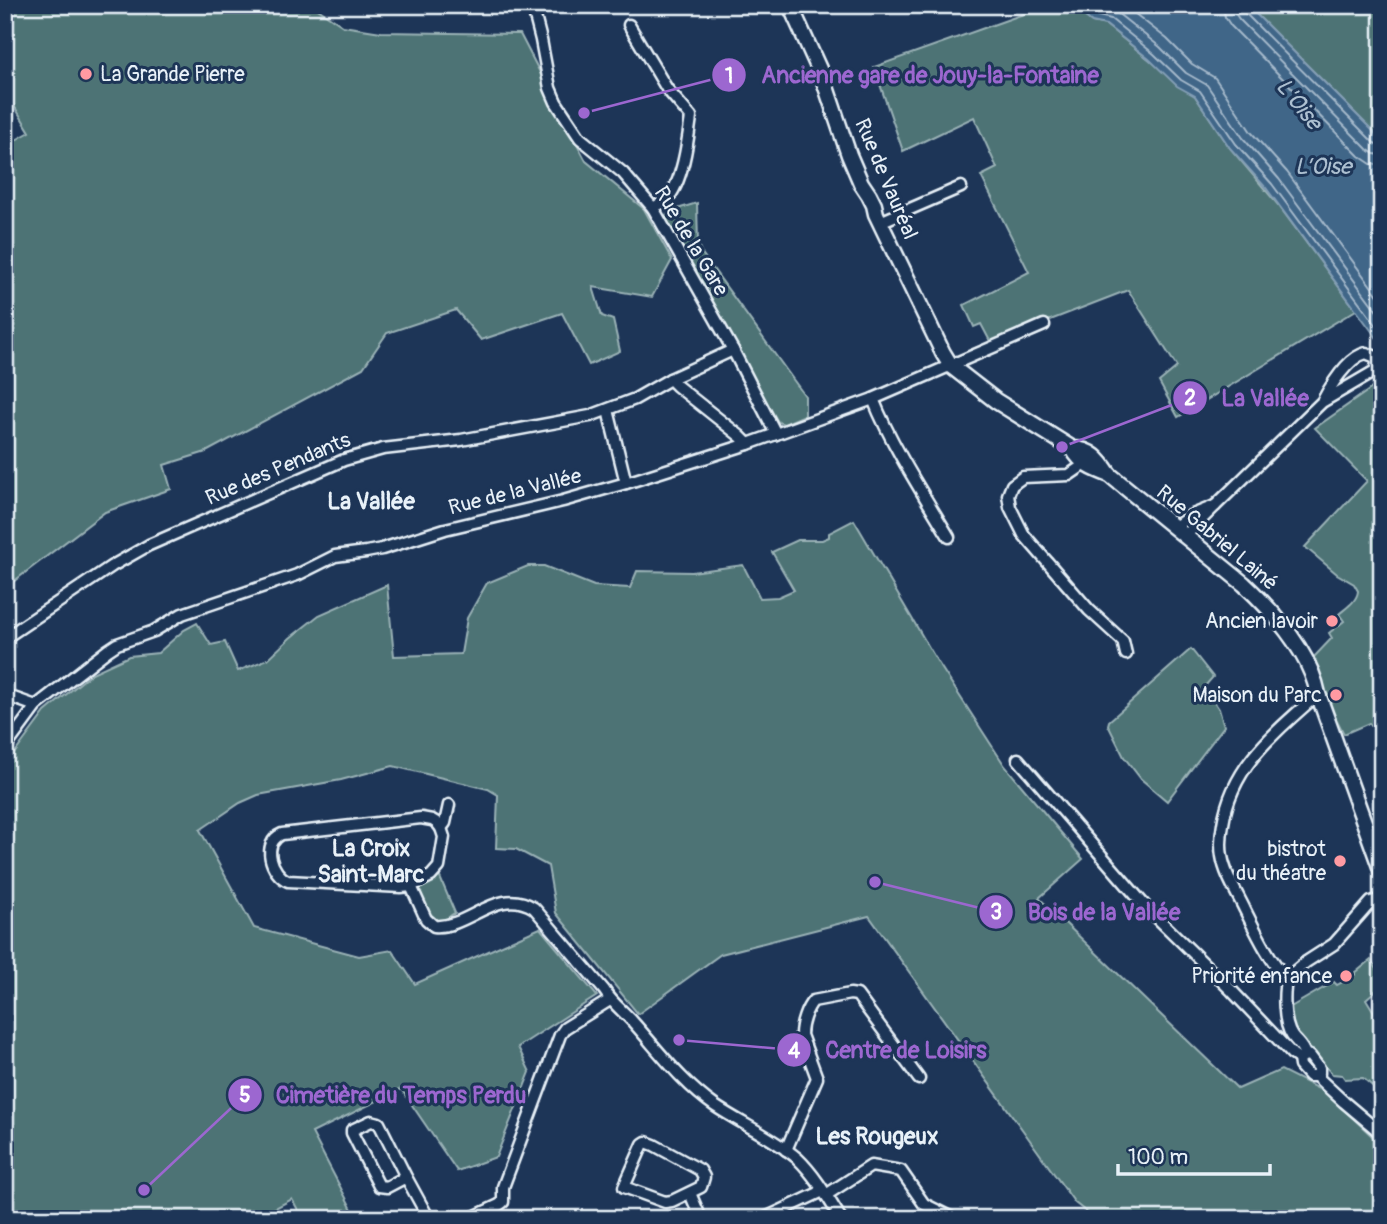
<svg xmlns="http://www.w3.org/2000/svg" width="1387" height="1224" font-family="Pangolin,sans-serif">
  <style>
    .green { fill: #4d7375; stroke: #9ab2b6; stroke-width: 2 }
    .water { fill: #406688; stroke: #839eb5; stroke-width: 2 }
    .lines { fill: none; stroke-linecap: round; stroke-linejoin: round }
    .shore { stroke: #a5b9cb; stroke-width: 2 }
    .street-casing { stroke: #e8f1f8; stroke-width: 15 }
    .secondary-casing { stroke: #e8f1f8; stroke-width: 19 }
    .street { stroke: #1d3557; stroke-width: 10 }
    .secondary { stroke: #1d3557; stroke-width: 14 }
    .poi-dot { fill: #ff9aa2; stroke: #1d3557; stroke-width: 2.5 }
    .labels { text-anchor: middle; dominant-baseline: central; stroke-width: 6; stroke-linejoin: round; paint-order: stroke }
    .poi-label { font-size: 21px; fill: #e8f1f8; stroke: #1d3557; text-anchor: end }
    .street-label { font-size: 21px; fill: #e8f1f8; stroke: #1d3557 }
    .water-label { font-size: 23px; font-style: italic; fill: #adc0d1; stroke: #1d3557 }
    .neighbourhood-label { font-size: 23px; font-weight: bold; fill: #e8f1f8; stroke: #1d3557 }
    .leader { fill: none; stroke: #9c67d0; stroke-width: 2.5 }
    .callout-dot { fill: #9c67d0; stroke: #1d3557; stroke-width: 2.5 }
    .mark-label { font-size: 21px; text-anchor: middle; font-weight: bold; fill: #fff }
    .callout-label { font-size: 23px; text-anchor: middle; font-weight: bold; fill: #9c67d0; stroke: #1d3557; stroke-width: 6; stroke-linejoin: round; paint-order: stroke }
  </style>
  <rect width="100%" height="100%" fill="#1d3557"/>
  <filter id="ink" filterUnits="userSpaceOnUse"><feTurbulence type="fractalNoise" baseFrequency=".0143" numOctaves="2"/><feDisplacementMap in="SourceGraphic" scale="14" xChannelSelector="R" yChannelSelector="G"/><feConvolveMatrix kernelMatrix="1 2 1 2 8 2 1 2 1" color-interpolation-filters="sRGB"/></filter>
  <g filter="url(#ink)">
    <!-- green -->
    <g class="green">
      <polygon points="7,5 312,5 343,26 381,32 520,34 586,161 644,209 672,260 652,297 593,287 602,316 613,320 620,351 589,365 562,313 481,340 456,310 387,333 363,368 206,452 164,465 171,489 105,512 5,588 5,146 30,132 5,91 5,6"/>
      <polygon points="1049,5 1070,5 1092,22 1106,25 1195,96 1230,148 1279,206 1356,310 1178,417 1159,382 1177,367 1128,290 991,343 981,324 974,327 964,305 1029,272 981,176 997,168 974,117 903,151 874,67"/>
      <polygon points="1247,5 1382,5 1382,142 1373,131"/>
      <polygon points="697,203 698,244 701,252 805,396 805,415 784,424 778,422 663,217 674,210"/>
      <path d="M1382,381v359l-13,-17 -25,11 -24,-47 -8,-28 20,-21 -3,-5 15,-12 -5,-7c8,-7 18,-13 19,-23l-4,-7 -17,-10 -32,-27 62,-66 -52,-53z"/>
      <polygon points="854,520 937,661 1005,766 1083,859 1039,898 1238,1089 1281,1070 1325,1092 1373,1137 1382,1142 1382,1219 1095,1219 1075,1203 869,916 721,954 638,1014 556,913 548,866 516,849 496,848 498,795 488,789 393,766 341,780 258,795 240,803 200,830 254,928 359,956 392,950 415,984 540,928 597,996 518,1047 530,1072 496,1157 457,1171 401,1089 312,1133 357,1219 303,1219 292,1199 255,1219 5,1219 5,766 45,712 92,673 129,656 158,653 184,630 197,623 211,645 225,642 238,671 268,659 290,638 319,615 387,585 394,656 461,654 467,618 487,583 528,566 544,566 594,586 630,588 637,571 692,572 743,565 760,598 778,597 794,590 772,552 798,540 822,540 829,537 829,533"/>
      <polygon points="1191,649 1213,677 1204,687 1219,709 1224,726 1167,801 1141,779 1124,757 1108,725 1109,721"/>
      <path d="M439,875l16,38c-12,5 -6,13 -24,7l-13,-27v-5z"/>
      <polygon points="1371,960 1382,977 1382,985 1366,999 1382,1025 1382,1094 1363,1078 1345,1079 1342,1075 1332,1074 1293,1029 1289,1019 1289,1008 1334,982 1337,985 1355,975 1355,973"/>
    </g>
    <!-- water -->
    <polygon class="water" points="1070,5 1247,5 1373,131 1382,142 1382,345 1266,188 1230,148 1195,96 1177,86 1149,59 1106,25 1092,22"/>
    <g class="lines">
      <!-- shore -->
      <g class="shore">
        <polyline points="1081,5 1095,15 1111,19 1154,54 1181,80 1200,91 1236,144 1272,184 1382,333"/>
        <polyline points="1096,5 1116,12 1160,47 1186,73 1207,85 1243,138 1279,179 1382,318"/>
        <polyline points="1124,5 1167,39 1192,64 1215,78 1251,132 1287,172 1382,301"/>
        <polyline points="1223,5 1225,17 1231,26 1359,156 1371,164 1382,165"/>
        <polyline points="1234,5 1235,13 1239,19 1367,149 1374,154 1382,155"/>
        <polyline points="1243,5 1245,13 1374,143 1382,146"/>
      </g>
      <!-- street casing -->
      <g class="street-casing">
        <g id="street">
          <polyline points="532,5 541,40 550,88 556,102 580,138 623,173 653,208 733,350 776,434"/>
          <path d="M629,25l38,64 24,28c-3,22 -8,65 -24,82 -4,4 -9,6 -14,9"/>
          <polyline points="880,222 961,187"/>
          <polyline points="670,379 677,386 740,436 748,444"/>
          <path d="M873,399c20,49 49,93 76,138"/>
          <polyline points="608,410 626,483"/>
          <polyline points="1085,464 1069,475 1023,477 1012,485 1008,495 1010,507 1024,535 1089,610 1123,641 1126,654"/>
          <path d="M1215,506l107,-104 53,-31 2,-7 -1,-7 -10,-4c-18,4 -36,34 -44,49"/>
          <polyline points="1175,527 1190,516 1215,506 1185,536"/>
          <polyline points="5,638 112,566 149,545 344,460 383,449 461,440 590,416 635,399 670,379 733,350"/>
          <polyline points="5,695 36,706"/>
          <polyline points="5,748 36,706 108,650 117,644 154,631 182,614 297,575 335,556 366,552 382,549 445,529 563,501 626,483 748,444 873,399 1044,325"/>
          <polyline points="1018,759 1146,907 1232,991 1292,1054 1299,1059"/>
          <path d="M421,818l11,2 5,3 4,5 3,9 -5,30 -8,9 -20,10 -10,1 -113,-6c-17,-7 -27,-38 -6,-47z"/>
          <polyline points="441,828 445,823 449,805"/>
          <path d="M411,886l15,33 8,7c35,3 63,-41 100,-18l70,82c8,13 19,21 29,32 26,29 49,61 82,84 27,18 57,31 82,52 18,17 31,40 44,61"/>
          <path d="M1287,978c-16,-14 -32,-48 -42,-68 -8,-17 -20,-35 -23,-54 -2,-11 -1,-21 1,-32 9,-59 53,-92 95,-130"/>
          <polyline points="1287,978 1306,962 1334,944 1371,902 1382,899"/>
          <path d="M1287,978c-4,13 -4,45 5,58 5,7 11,10 13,19"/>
          <polygon points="1305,1055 1310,1056 1319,1068 1319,1073 1315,1076 1309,1076 1300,1066 1299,1059"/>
          <polyline points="1316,1076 1344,1102 1382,1134"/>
          <polygon points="646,1142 654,1145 700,1170 704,1177 701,1187 672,1201 665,1202 624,1187 643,1144"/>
          <path d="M786,1150l31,-72 -16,-43c0,-11 5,-26 12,-34l37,-7 7,1 62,84"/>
          <polyline points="406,1177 387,1187 379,1186 352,1133 352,1130 371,1121 379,1123 406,1177 429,1219"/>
          <polyline points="690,1193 701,1219"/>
          <polyline points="826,1195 871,1166 901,1171 924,1204 954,1219"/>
          <polyline points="469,1219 499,1205 503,1202 503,1187 560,1035 565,1028 610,1000"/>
          <polyline points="763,1219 823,1191"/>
        </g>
      </g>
      <!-- secondary casing -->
      <g class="secondary-casing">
        <g id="secondary">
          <path d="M790,5l33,73 26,77 12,28 8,12 5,10 2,9 67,139 8,13 45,35 77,48c8,15 21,20 37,26l134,109c30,28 66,69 74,110l64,178"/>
          <path d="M1073,449c18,0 27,11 36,25"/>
        </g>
      </g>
      <!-- street -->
      <use href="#street" class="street"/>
      <!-- secondary -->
      <use href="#secondary" class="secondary"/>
    </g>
  </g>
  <!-- markers -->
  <g class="poi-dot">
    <circle cx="86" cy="74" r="7"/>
    <circle cx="1332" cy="621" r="7"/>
    <circle cx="1336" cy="695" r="7"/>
    <circle cx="1340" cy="861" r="7"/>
    <circle cx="1346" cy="976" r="7"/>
  </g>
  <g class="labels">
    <!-- poi labels -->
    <g class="poi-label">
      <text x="100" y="74" text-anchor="start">La Grande Pierre</text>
      <text x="1318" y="621">Ancien lavoir</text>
      <text x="1322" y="695">Maison du Parc</text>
      <text x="1326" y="849">bistrot<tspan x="1326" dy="24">du théatre</tspan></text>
      <text x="1332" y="976">Priorité enfance</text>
    </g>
    <!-- street labels -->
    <g class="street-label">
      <text transform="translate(886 179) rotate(67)">Rue de Vauréal</text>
      <text transform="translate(691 241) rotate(59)">Rue de la Gare</text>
      <text transform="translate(278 469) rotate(-23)">Rue des Pendants</text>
      <text transform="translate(515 492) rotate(-14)">Rue de la Vallée</text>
      <text transform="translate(1217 538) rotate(40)">Rue Gabriel Lainé</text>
    </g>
    <!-- water labels -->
    <g class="water-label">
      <text transform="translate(1299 104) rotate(51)">L'Oise</text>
      <text x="1323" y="166">L’Oise</text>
    </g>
    <!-- neighbourhood labels -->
    <g class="neighbourhood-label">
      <text x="371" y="501">La Vallée</text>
      <text x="371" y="848">La Croix<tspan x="371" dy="26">Saint-Marc</tspan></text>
      <text x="877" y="1136">Les Rougeux</text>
    </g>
  </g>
  <!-- callouts -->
  <path class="leader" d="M584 113L729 75M1062 447L1190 398M875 882L996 912M679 1040L794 1050M144 1190L245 1095"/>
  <g class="callout-dot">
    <circle cx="584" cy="113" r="7"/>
    <circle cx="1062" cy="447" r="7"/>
    <circle cx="875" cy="882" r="7"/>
    <circle cx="679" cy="1040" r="7"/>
    <circle cx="144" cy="1190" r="7"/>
    <circle cx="729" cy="75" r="18"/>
    <circle cx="1190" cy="398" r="18"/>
    <circle cx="996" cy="912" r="18"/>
    <circle cx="794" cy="1050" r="18"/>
    <circle cx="245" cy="1095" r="18"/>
  </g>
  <g class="mark-label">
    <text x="729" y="83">1</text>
    <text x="1190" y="405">2</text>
    <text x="996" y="919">3</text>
    <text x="794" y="1058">4</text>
    <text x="245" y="1102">5</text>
  </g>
  <g class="callout-label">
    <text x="930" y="83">Ancienne gare de Jouy-la-Fontaine</text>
    <text x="1265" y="406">La Vallée</text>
    <text x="1104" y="920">Bois de la Vallée</text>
    <text x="906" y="1058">Centre de Loisirs</text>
    <text x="401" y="1103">Cimetière du Temps Perdu</text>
  </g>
  <!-- margin -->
  <rect width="1387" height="1224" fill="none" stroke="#1d3557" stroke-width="28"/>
  <rect x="14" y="14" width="1359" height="1196" fill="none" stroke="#e8f1f8" stroke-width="2.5" filter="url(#ink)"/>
  <!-- scale -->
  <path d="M1118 1164v10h152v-10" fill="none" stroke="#e8f1f8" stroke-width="3.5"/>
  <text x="1128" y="1164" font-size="21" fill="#e8f1f8" stroke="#1d3557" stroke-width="5" paint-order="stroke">100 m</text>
</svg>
